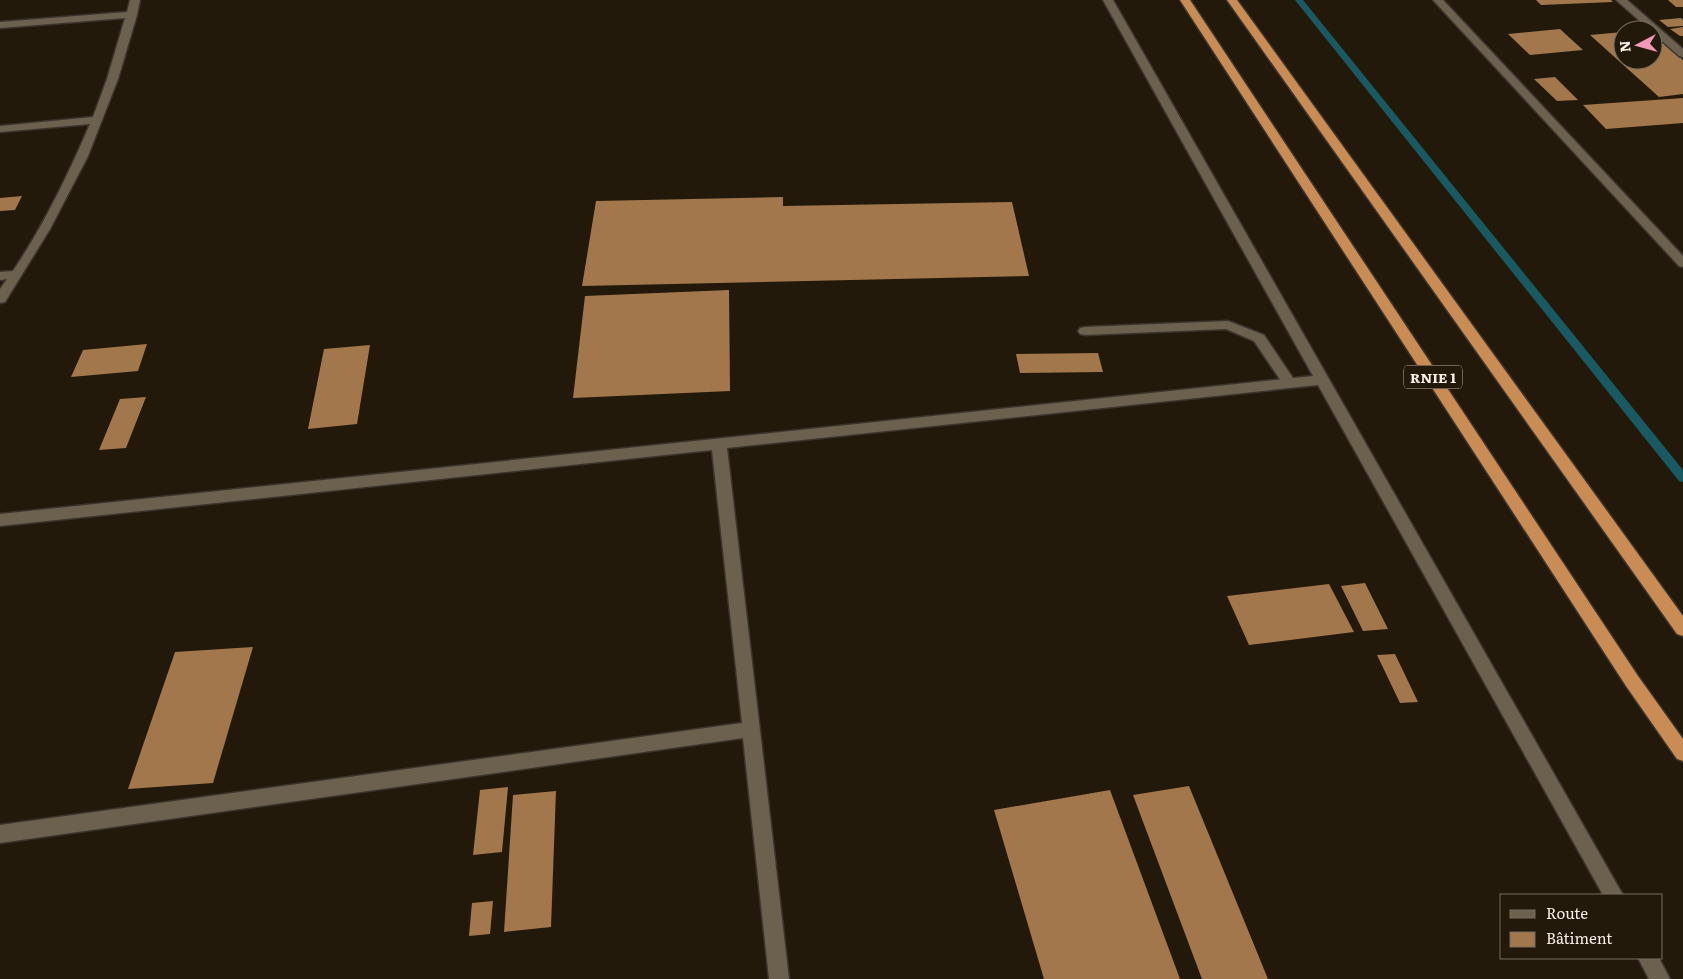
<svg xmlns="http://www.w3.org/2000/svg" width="1683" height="979" font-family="Literata,serif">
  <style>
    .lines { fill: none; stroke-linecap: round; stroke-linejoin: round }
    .stream { fill: #195a62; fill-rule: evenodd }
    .building { fill: #a3774c }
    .lane-casing { stroke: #3b342e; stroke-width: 3 }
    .street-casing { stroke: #3b342e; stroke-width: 3 }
    .highway-casing { stroke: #3b342e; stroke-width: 3 }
    .lane { fill: #6c604f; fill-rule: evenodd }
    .street { fill: #6c604f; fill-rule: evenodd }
    .highway { fill: #c98c55; fill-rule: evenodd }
    .labels { text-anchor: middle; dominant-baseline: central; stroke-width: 5; stroke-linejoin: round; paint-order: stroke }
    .shield { fill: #23190a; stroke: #b7afa3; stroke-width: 1 }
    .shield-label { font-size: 14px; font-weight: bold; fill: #f6efe5 }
  </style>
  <rect width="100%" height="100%" fill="#23190a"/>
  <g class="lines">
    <!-- stream -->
    <polygon class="stream" points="1295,0 1303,0 1683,470 1683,482 1679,481"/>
  </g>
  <!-- building -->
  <g class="building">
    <polygon points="1536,0 1611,0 1613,2 1541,5"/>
    <polygon points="1668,0 1683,0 1683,7 1676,7"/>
    <polygon points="1681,18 1683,20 1683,26 1668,27 1659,20"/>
    <polygon points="1683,27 1683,36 1680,36 1670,29"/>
    <polygon points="1560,29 1583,50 1530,55 1508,34"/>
    <polygon points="1623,32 1623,60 1653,60 1653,35 1683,60 1683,94 1659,97 1590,35"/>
    <polygon points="1555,77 1578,100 1557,101 1534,79"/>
    <polygon points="1683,98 1683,123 1606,129 1583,105"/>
    <polygon points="22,196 15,210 0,211 0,198"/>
    <polygon points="783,197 783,206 1012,202 1029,276 582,286 596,201"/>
    <polygon points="729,290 730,391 573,398 585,296"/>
    <polygon points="147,344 138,371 71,377 83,350"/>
    <polygon points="370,345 357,424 308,429 324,349"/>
    <polygon points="1098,353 1103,372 1020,373 1016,354"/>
    <polygon points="146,397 126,448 99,450 120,399"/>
    <polygon points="1365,583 1388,629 1363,631 1341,586"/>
    <polygon points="1329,584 1354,632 1249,645 1227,596"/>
    <polygon points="253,647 213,783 128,789 175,652"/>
    <polygon points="1395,654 1418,702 1400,703 1377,655"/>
    <polygon points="1189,786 1268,979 1202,979 1133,795"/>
    <polygon points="508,787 502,852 473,855 480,790"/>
    <polygon points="1110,790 1180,979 1044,979 994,810"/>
    <polygon points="556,791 551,927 504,932 513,795"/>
    <polygon points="493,901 490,934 469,936 472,903"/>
  </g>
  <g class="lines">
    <!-- lane casing -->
    <g class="lane-casing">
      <polygon id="lane" points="1228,321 1264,335 1297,384 1295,387 1285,387 1254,341 1226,329 1085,335 1080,334 1078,331 1080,328 1085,327"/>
    </g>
    <!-- street casing -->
    <g class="street-casing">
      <g id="street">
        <path d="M130,0h10l-3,15 -19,64 -30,77 -38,73 -45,73 -5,1v-14l7,-10 -7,1v-8l13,-1c31,-46 55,-96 77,-147l-90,8v-6l93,-9 14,-38 18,-61 -125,10v-6l127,-10z"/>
        <polygon points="1103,0 1113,0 1623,895 1603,895 1318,385 727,448 789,979 769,979 743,738 0,843 0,825 742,723 712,450 0,526 0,514 1313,376"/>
        <polygon points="1433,0 1443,0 1683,256 1683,267 1679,266"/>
        <polygon points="1616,0 1627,0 1683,49 1683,57 1679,56 1653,33 1653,30 1650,30"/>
        <polygon points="1638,958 1659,958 1670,979 1649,979"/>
      </g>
    </g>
    <!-- highway casing -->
    <g class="highway-casing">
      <g id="highway">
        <polygon points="1180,0 1190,0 1638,676 1683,739 1683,761 1677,759 1626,686"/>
        <polygon points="1227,0 1237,0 1683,616 1683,636 1677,634"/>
      </g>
    </g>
    <!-- lane -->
    <use href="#lane" class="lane"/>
    <!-- street -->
    <use href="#street" class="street"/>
    <!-- highway -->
    <use href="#highway" class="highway"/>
  </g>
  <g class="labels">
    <!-- shield labels -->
    <rect class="shield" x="1404" y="365.5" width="58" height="23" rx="4"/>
    <g class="shield-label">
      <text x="1433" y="377">RNIE 1</text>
    </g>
  </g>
  <!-- legend -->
  <rect x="1500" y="894" width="162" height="65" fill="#23190a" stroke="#776f62"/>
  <rect x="1510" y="910" width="25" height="8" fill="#6c604f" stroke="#776f62"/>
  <text x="1546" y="919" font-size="15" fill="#f6efe5">Route</text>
  <rect x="1510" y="932" width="25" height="15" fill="#a3774c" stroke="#776f62"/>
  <text x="1546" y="944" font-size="15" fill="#f6efe5">Bâtiment</text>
  <!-- north arrow -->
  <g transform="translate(1638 45) rotate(264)"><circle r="24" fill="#23190a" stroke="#776f62"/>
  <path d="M0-4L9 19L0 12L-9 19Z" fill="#f09ab6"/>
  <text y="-8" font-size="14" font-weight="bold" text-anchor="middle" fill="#f6efe5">N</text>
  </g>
</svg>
